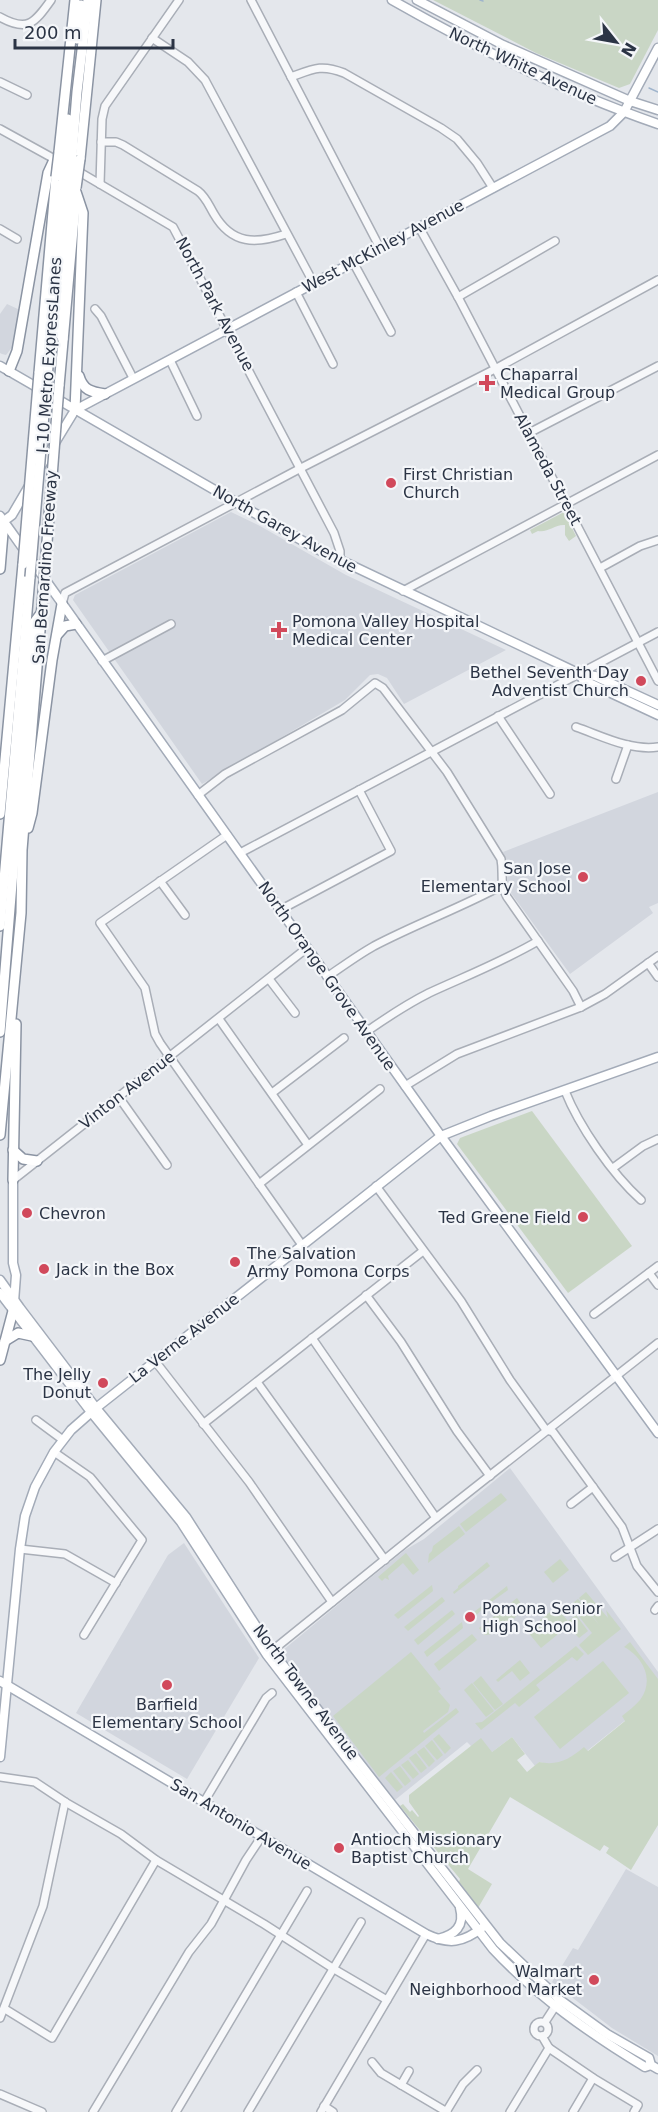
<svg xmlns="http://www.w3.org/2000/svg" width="658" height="2112" font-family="'DejaVu Sans',sans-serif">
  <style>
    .built { fill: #d2d6de }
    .green { fill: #c9d6c5 }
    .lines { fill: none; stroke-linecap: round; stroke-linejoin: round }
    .stream { stroke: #9fb4cc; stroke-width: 1.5 }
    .minor-casing { stroke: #a9aeb7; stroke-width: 10 }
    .major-casing { stroke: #a3abb8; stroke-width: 11 }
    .highway-casing { stroke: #8b94a3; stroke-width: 12 }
    .minor { stroke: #f7f8fa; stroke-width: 7 }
    .major { stroke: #fff; stroke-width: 8 }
    .highway { stroke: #fff; stroke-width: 9 }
    .highway-bridge-casing { stroke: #8b94a3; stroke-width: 12; stroke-linecap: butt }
    .highway-bridge { stroke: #fff; stroke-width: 9 }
    .poi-dot { fill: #d1495b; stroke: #f4f6f9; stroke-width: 2 }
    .labels { text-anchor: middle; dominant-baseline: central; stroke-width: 4.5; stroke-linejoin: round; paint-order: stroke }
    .street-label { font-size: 16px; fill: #2b3445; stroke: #f4f6f9 }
    .poi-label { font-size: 16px; fill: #2b3445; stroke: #f4f6f9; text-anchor: start }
  </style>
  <rect width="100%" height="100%" fill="#e4e7ec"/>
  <!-- built -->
  <g class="built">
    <polygon points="7,304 20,310 14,345 6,355 2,354 0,353 0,314"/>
    <polygon points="231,512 260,526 346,575 506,650 404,704 387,678 378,674 370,675 345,700 202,784 73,600 75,595"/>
    <polygon points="658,792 658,903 649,907 653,913 570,974 511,893 508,884 507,861 503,852"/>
    <polygon points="510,1468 658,1672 658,1694 587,1751 584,1748 571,1758 560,1763 549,1764 539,1762 535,1766 512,1737 492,1752 471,1746 467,1742 395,1800 329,1718 284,1658 282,1651 358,1588 405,1550 424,1539"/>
    <polygon points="184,1543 259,1658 187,1779 76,1713 168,1555"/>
    <polygon points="626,1869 658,1887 658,2056 612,2028 552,1982 573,1948 578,1950"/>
  </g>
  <!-- green -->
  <g class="green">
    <polygon points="433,0 658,0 658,30 630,84 619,88 536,53"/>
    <path d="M564,512l12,24 -7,5 -4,-6v-10c-10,-1 -17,8 -27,6l-6,3 -2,-4z"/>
    <polygon points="532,1111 632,1246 568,1293 457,1144 460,1138"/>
    <polygon points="501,1493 507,1500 466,1532 460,1524"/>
    <polygon points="459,1526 465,1534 428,1563 429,1554 432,1551 433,1546"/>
    <polygon points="406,1553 419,1570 413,1575 403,1563 388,1576 389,1580 385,1578 382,1581 378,1577"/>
    <polygon points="560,1559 569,1570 553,1583 544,1572"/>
    <polygon points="487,1562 490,1566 454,1594 453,1592 458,1588 458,1586"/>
    <polygon points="432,1585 433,1591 398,1619 394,1615"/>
    <polygon points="507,1586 508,1590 483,1608 474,1618 469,1616"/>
    <polygon points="586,1592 608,1618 606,1610 621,1629 588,1655 579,1645 592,1633 570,1605 578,1599 600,1626 579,1598"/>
    <polygon points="442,1597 445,1601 408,1631 404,1627"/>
    <path d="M517,1598l5,7c-7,17 -19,29 -38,30l-5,-7z"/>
    <polygon points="556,1607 568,1621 576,1615 588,1631 579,1638 568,1626 541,1648 527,1631"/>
    <polygon points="452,1610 455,1614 418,1645 414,1640"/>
    <polygon points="462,1622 463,1628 427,1657 424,1652"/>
    <polygon points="472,1634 477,1640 439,1671 434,1664"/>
    <path d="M630,1642l28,37v146l-27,45 -25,-17 3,-5 -5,-3 -4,6 -90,-54 -42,72 24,15 -14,24 -19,-26 1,-3 -60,-73 3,-2 7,8 2,-2 6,7 1,-1 -10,-14v-7l72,-57 11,14 20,-15 13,17 -8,6 10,12 12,-10c19,4 31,-3 45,-15l4,4 37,-30 -3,-5c6,-5 13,-10 18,-16 15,-20 3,-43 -16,-53z"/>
    <polygon points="576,1646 584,1654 577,1661 572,1657 536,1685 540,1690 519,1707 515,1703 481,1730 475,1723 482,1722"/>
    <polygon points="411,1652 441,1689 438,1691 450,1705 448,1712 423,1731 424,1733 456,1708 459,1712 379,1777 333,1716"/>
    <polygon points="520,1660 530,1673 520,1681 512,1671 498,1682 496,1680"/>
    <polygon points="603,1661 629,1693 560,1749 534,1717"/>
    <polygon points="481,1676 503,1704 495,1710 473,1683"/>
    <polygon points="472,1683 494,1711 486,1717 464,1690"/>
    <polygon points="439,1734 451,1748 445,1754 433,1739"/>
    <polygon points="432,1740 443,1755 437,1760 425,1746"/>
    <polygon points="424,1747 435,1761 429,1767 417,1752"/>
    <polygon points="416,1753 427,1768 421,1773 409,1758"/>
    <polygon points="408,1760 419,1774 413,1779 401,1765"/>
    <polygon points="400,1766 411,1781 405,1786 393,1771"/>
    <polygon points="391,1772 403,1787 397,1792 385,1778"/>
  </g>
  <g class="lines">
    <!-- stream -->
    <g class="stream">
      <polyline points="480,0 483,1"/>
      <polyline points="649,88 658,92"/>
    </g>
    <!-- minor casing -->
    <g class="minor-casing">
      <g id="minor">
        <polyline points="251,0 380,248"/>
        <path d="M0,17c27,15 34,7 51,-17"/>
        <polyline points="152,38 188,62 205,80 313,282"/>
        <path d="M291,77c22,-8 30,-13 53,-4l97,55 16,11 20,24 16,25"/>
        <polyline points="0,82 27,95"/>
        <polyline points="0,129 58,161"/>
        <path d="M101,142h15l7,3 75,46c8,6 11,15 16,23 18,31 42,30 72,20"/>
        <polyline points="76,170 173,227 334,533 340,551 340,561"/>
        <polyline points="100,184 102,119 105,106 179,0"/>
        <polyline points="419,227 458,297 658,681"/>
        <polyline points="0,229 17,239"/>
        <polyline points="353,262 391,332"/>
        <polyline points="296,292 333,364"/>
        <polyline points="458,297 555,241"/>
        <polyline points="95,309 101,316 133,378"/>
        <polyline points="170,360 197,416"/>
        <polyline points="529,433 658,366"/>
        <polyline points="600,568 640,546 658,540"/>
        <polyline points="403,591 658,455"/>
        <polyline points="62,604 65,593 301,468 495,369 658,280"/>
        <polyline points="102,661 171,624"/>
        <polyline points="498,716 550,794"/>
        <path d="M576,727c26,9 54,24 82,20"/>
        <polyline points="616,779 628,745"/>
        <path d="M198,795l27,-21 117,-64 33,-27 8,5 64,84 54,87c3,16 -2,23 6,38l66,94 8,16"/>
        <polyline points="227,835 100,923 145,988 155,1034 160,1043 302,1245"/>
        <polyline points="240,853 658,632"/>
        <polyline points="160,881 185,915"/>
        <polyline points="280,910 391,851 359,790"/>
        <polyline points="648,963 658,977"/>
        <path d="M327,977c16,-11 31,-22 47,-31 42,-22 86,-38 127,-60"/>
        <polyline points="269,979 295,1013"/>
        <polyline points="219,1019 308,1145"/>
        <path d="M366,1032c20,-14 41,-28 63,-39 37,-17 73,-31 109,-52"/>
        <polyline points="405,1086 457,1054 581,1007 605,994 658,956"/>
        <path d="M565,1091c14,35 47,83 76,109"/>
        <polyline points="272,1093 344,1038"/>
        <polyline points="118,1096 167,1165"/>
        <polyline points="613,1168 643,1146 658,1139"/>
        <polyline points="13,1180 307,948"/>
        <polyline points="259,1184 380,1089"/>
        <polyline points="376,1186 461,1301 510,1380 546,1430 553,1432 622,1527 637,1566 658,1592"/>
        <polyline points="649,1273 658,1285"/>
        <polyline points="366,1295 401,1342 457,1431 490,1476"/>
        <polyline points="594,1314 658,1266"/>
        <polyline points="312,1338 436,1518"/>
        <polyline points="155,1361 249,1482 332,1602"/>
        <polyline points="257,1382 385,1560"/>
        <polyline points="36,1420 63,1440"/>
        <polyline points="203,1424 423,1251"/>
        <polyline points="54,1452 90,1477 142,1540 84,1635"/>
        <polyline points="571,1504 593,1487"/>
        <polyline points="20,1549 65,1554 116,1583"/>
        <polyline points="615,1557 658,1529"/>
        <polyline points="655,1610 658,1606"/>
        <polyline points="268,1654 436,1518 658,1343"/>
        <polyline points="0,1777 35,1782 65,1802 121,1834 156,1860 264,1924 334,1969 387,2000"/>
        <polyline points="204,1802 266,1698 272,1693"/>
        <polyline points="5,2009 52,2038 156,1860"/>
        <polyline points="0,2018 43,1906 65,1802"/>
        <circle cx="541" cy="2029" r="7"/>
        <polyline points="545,2022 558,2002"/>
        <polyline points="549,2048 593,2078 638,2105 634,2112"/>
        <polyline points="372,2062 381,2073 447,2112"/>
        <polyline points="401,2085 409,2071"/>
        <polyline points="0,2094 42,2112"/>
        <polyline points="324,2106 333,2112"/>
        <polyline points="93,2112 189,1952 211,1924 246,1860 262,1836"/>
        <polyline points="176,2112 307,1891"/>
        <polyline points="248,2112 361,1922"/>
        <polyline points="321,2112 426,1934"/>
        <polyline points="446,2112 463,2084 477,2070"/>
        <polyline points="510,2112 549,2048 542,2036"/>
        <polyline points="573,2112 593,2078"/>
      </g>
    </g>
    <!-- major casing -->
    <g class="major-casing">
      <g id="major">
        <path d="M392,0c86,49 173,92 266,124"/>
        <polyline points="417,0 503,45 630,101 658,110"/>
        <polyline points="0,366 315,548 580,674 595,676 658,705"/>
        <polyline points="75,410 610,126 624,112 658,48"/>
        <polyline points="39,469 75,410"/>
        <polyline points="0,516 441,1136 658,1433"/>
        <polyline points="4,521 12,515 29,486"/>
        <polyline points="580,674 583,680 658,715"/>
        <polyline points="13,1180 13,1263 16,1275 14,1302"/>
        <polyline points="0,1280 20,1308 96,1408 186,1517 272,1651 500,1943 560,2000 607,2034 649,2058 651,2065 658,2069"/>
        <path d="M0,1293l91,119 90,110 86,133 226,294c45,48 96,84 152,118l6,-2"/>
        <path d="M0,1681l426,253c23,11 37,9 57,-7"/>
        <polyline points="0,1757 20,1549 25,1516 35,1487 54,1452 71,1430 96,1408 427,1147 441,1136 491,1116 658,1057"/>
        <path d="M438,1939c17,-4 27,-13 22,-31"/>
      </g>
    </g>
    <!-- highway casing -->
    <g class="highway-casing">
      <g id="highway">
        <polyline points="77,39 81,5"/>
        <polyline points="66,151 68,119"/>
        <polyline points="59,152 75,0"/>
        <polyline points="72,155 77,92 88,0"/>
        <polyline points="80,159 96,0"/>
        <polyline points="63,339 57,328 70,184"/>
        <polyline points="9,371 17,351 48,173 54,160"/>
        <polyline points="39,373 56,177"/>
        <path d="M79,376c4,14 12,16 26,18"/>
        <polyline points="47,379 63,181"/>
        <polyline points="59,386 76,196"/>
        <polyline points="75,410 83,213 76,192"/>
        <polyline points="0,569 4,521"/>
        <polyline points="57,635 65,626 76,624"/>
        <polyline points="0,814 23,564"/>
        <polyline points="28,828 32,813 52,660 62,604"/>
        <polyline points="0,926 30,577"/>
        <polyline points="0,1032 33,624 42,612"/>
        <polyline points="0,1135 21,913 22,850 43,594"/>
        <polyline points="13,1150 23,1159 37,1161"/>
        <polyline points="13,1180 16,1024"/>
        <polyline points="5,1341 18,1333 32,1336"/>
        <polyline points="0,1360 13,1311"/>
      </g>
    </g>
    <!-- minor -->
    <use href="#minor" class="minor"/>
    <!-- major -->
    <use href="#major" class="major"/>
    <!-- highway -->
    <use href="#highway" class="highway"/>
    <!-- highway-bridge casing -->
    <g class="highway-bridge-casing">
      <g id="highway-bridge">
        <polyline points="56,177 59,152"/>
        <polyline points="63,181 66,151"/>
        <polyline points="70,184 72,155"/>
        <polyline points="76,188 80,159"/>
        <polyline points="23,564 39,373"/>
        <polyline points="30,577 47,379"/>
        <polyline points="43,594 59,386"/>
      </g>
    </g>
    <!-- highway-bridge -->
    <use href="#highway-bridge" class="highway-bridge"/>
  </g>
  <!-- markers -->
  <g class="poi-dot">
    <path d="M484 374h6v6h6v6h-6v6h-6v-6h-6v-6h6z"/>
    <circle cx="391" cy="483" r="6"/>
    <path d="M276 621h6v6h6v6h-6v6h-6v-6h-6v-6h6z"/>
    <circle cx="641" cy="681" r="6"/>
    <circle cx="583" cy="877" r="6"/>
    <circle cx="27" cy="1213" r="6"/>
    <circle cx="583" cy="1217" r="6"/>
    <circle cx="235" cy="1262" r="6"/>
    <circle cx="44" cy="1269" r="6"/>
    <circle cx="103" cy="1383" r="6"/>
    <circle cx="470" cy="1617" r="6"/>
    <circle cx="167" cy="1685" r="6"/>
    <circle cx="339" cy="1848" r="6"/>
    <circle cx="594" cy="1980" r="6"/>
  </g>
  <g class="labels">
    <!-- street labels -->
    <g class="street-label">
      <text transform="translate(523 66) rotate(25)">North White Avenue</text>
      <text transform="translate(383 246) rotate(-28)">West McKinley Avenue</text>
      <text transform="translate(215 304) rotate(62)">North Park Avenue</text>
      <text transform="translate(49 355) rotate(-86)">I-10 Metro ExpressLanes</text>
      <text transform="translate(548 469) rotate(62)">Alameda Street</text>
      <text transform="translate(285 529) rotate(29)">North Garey Avenue</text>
      <text transform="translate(45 567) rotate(-86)">San Bernardino Freeway</text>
      <text transform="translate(327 976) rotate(55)">North Orange Grove Avenue</text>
      <text transform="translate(127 1090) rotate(-38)">Vinton Avenue</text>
      <text transform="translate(184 1338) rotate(-38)">La Verne Avenue</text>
      <text transform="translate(306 1692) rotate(53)">North Towne Avenue</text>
      <text transform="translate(241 1824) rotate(31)">San Antonio Avenue</text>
    </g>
    <!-- poi labels -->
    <g class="poi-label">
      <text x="500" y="374">Chaparral<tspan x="500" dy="18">Medical Group</tspan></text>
      <text x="403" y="474">First Christian<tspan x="403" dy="18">Church</tspan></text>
      <text x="292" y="621">Pomona Valley Hospital<tspan x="292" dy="18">Medical Center</tspan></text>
      <text x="629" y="672" text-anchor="end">Bethel Seventh Day<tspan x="629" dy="18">Adventist Church</tspan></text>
      <text x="571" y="868" text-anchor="end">San Jose<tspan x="571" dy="18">Elementary School</tspan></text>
      <text x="39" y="1213">Chevron</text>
      <text x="571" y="1217" text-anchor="end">Ted Greene Field</text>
      <text x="247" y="1253">The Salvation<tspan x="247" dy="18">Army Pomona Corps</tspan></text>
      <text x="56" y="1269">Jack in the Box</text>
      <text x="91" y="1374" text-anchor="end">The Jelly<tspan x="91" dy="18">Donut</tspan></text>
      <text x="482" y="1608">Pomona Senior<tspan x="482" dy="18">High School</tspan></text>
      <text x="167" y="1704" text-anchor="middle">Barfield<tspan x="167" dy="18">Elementary School</tspan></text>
      <text x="351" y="1839">Antioch Missionary<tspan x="351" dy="18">Baptist Church</tspan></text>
      <text x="582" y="1971" text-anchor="end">Walmart<tspan x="582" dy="18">Neighborhood Market</tspan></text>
    </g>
  </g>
  <!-- north arrow -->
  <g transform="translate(616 42) rotate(121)" stroke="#f4f6f9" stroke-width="4.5" paint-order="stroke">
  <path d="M0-4.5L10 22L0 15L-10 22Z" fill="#2b3445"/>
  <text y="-9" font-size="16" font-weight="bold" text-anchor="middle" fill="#2b3445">N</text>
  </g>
  <!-- scale -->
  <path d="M15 39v9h158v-9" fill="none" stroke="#2b3445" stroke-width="3"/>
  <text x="24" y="39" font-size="18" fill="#2b3445" stroke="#f4f6f9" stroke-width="4.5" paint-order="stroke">200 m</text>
</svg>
